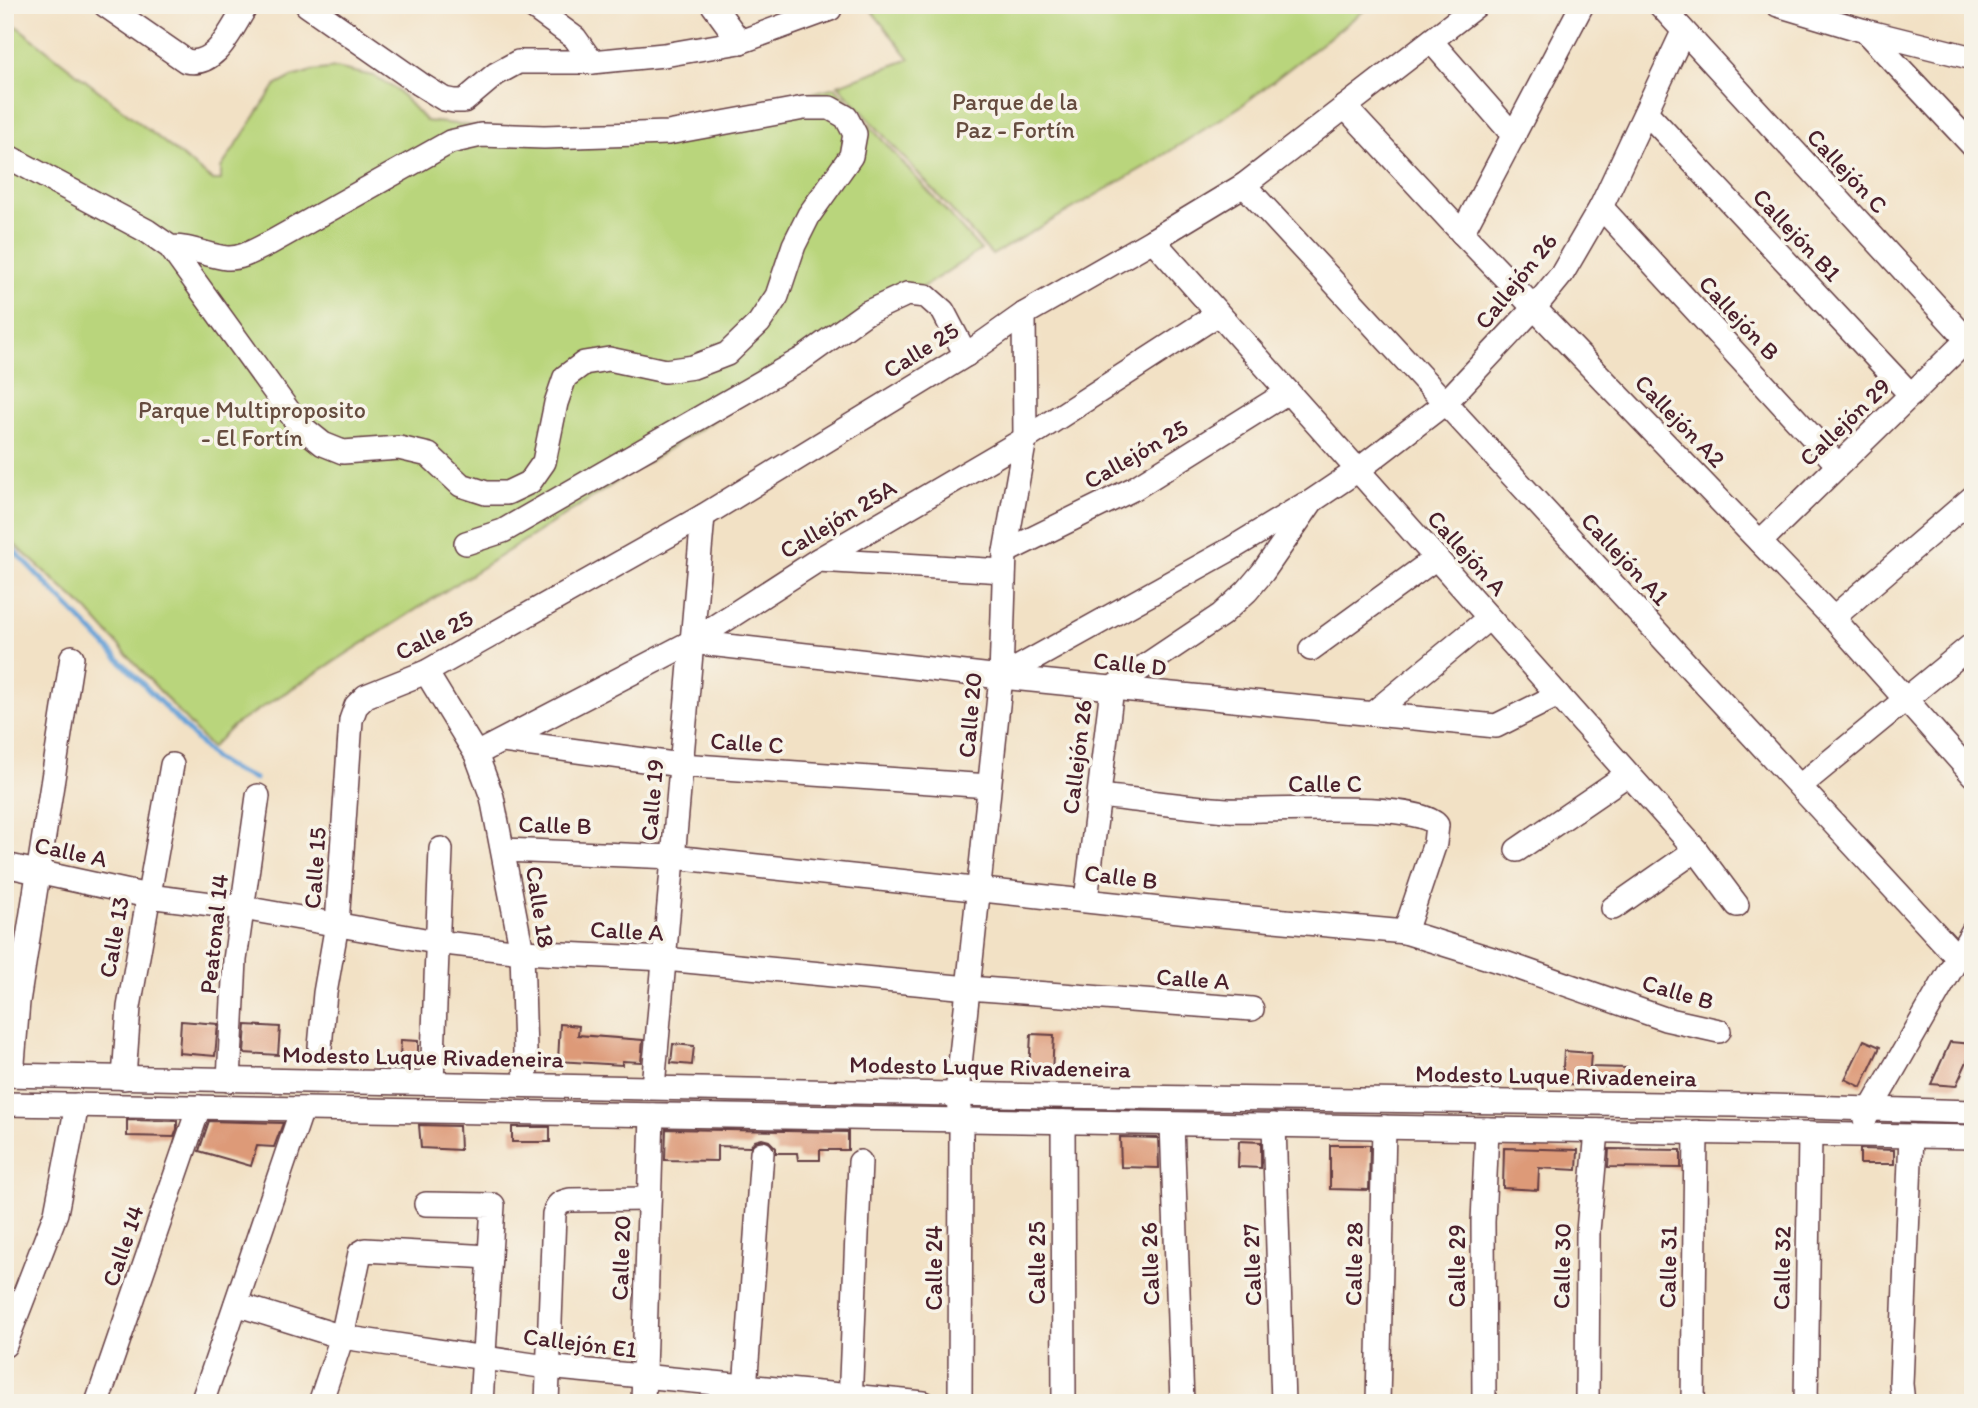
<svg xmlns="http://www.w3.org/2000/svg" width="1978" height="1408" font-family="Itim,sans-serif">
<rect width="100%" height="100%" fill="#f7f3e8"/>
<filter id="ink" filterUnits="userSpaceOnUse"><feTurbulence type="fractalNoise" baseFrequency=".0143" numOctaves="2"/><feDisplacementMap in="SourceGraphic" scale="14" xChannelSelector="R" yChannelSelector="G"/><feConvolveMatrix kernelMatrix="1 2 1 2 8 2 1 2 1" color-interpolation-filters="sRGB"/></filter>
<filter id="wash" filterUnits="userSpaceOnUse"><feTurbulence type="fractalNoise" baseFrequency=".00686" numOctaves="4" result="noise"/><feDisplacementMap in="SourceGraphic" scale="28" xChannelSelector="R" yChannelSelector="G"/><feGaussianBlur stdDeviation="1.57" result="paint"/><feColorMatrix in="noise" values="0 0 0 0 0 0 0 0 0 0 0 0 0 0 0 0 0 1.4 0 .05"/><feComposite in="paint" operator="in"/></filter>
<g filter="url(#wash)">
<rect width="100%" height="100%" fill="#f2e1c5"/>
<g fill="#b9d57b" stroke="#827a53" stroke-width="2">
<path d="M867 5H1371L1241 106 1148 165 992 255 838 85 910 59Z"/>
<path d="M5 17 212 180H221V168L275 86 292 77 312 71 336 68 373 76 397 90 426 121 524 131 612 130 747 110 835 87 981 250 233 726 211 748 87 610 5 536Z"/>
</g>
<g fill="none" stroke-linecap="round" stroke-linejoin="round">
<path stroke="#67a2d7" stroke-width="5" d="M5 541 214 758 235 771 255 779"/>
</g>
<g id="blocks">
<g fill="#dd9a78">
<path d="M181 1021 218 1024 215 1056 179 1053Z"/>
<path d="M560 1024 579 1026 578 1035 643 1040 641 1062 622 1061V1065L558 1061Z"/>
<path d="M246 1025 280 1027 278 1055 244 1053Z"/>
<path d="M1031 1034 1054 1035 1052 1073 1029 1072Z"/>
<path d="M401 1040 418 1041V1057L400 1056Z"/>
<path d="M1864 1040 1880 1047 1861 1087 1845 1079Z"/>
<path d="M1950 1042 1973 1044V1048L1956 1086 1931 1084Z"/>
<path d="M673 1044 694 1046 692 1065 671 1063Z"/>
<path d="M1564 1051 1591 1053 1590 1067 1627 1068 1626 1086 1562 1084Z"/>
<path d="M127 1120 177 1121V1129L174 1137 127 1136Z"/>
<path d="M209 1121 283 1123 274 1147 257 1146 251 1166 199 1151Z"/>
<path d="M419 1125 459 1126 460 1150 421 1148Z"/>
<rect x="512" y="1127" width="38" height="15"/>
<path d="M666 1129 848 1132V1150H820V1160H798L797 1153H776V1148L769 1141 762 1139 755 1141 750 1147 717 1146V1161L665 1160Z"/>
<path d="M1120 1137 1158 1138 1159 1168 1121 1167Z"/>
<path d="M1239 1141 1261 1142V1168L1238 1167Z"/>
<path d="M1330 1145H1370L1369 1190 1330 1189Z"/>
<path d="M1504 1148 1578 1150 1577 1170 1539 1168 1538 1190 1503 1188Z"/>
<path d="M1609 1149 1681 1150V1168L1608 1167Z"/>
<path d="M1860 1149 1894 1150V1164H1860Z"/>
</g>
</g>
</g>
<g filter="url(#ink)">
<use href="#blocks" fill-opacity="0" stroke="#633c42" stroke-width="2"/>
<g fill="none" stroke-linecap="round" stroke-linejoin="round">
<g stroke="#633c42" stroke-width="26">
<g id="minor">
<path d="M105 5 186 61C217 68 232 27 247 5"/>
<path d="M307 5 420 84 444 99 454 101H464L496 74 518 62H592L664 55 740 42 830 9"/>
<path d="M530 5 575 38 592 62"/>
<path d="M713 5 740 42"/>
<path d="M1660 5 1973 346"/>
<path d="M1778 5 1865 31 1973 58"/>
<path d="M1865 31 1973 146"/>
<path d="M1431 41 1514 136"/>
<path d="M1345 107 1462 233 1833 618 1973 775"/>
<path d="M1646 112 1911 395"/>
<path d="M5 155 147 231 170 247 298 424 323 444 343 452 399 448 429 455 461 485 486 493H507L530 482 544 462 556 403 565 377 584 363 609 359 665 371 693 367 727 354 759 323 777 296 794 245 809 215 851 156 855 134 846 117 830 108H804L668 133 544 137 481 135 450 142 270 243C257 249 242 259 227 258 208 256 190 246 170 247"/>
<path d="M1244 185 1958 958 1973 961"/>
<path d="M1601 207 1838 465"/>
<path d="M1462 233 1582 5"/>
<path d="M1153 240 1696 850 1737 905"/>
<path d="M1760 542 1967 340"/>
<path d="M466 543 503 531 802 359 866 313 907 294 926 296 943 311 966 355"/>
<path d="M1005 552 1133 489 1288 392"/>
<path d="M818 560 1004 571"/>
<path d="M1833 618 1973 497"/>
<path d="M691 642 1001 677 1496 726 1558 695"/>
<path d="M1311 649 1436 558"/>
<path d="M426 672 476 754 492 797 522 952 526 1085"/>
<path d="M1001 677 1231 549 1305 504"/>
<path d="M1372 714 1489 618"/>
<path d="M503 741 681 765 989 786"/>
<path d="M476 754 691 642 818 560 1025 439 1218 314"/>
<path d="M1800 786 1973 644"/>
<path d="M1099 796C1141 800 1184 807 1227 810 1266 812 1415 800 1437 825L1435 843 1405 932"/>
<path d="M504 850 673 857 1198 913 1405 932 1505 963 1665 1019 1719 1031"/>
<path d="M1517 850 1628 774"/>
<path d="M5 865 148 896 243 908 436 942 522 952 665 959 968 988 1252 1009"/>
<path d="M1086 900 1112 688 1221 615 1247 591 1263 572 1312 501 1358 470 1445 403 1535 307 1562 274 1601 207 1683 32"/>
<path d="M1613 908 1696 850"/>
<path d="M320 1047 325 993 337 924 351 720 356 706 366 696 426 672 703 516 966 355 1024 314 1153 240 1244 185 1477 5"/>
<path d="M5 1075 1050 1096 1735 1105 1973 1112"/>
<path d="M12 1075 18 1002 72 657"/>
<path d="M124 1078 129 1007 172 765"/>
<path d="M229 1080 235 960 258 796"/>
<path d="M432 1083 441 849"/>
<path d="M653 1087 703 516"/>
<path d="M5 1104 1973 1137"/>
<path d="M959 1108 957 1093 1001 677 1005 552 1025 439 1024 314"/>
<path d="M1865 1119 1973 931"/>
<path d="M1063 1122 1064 1403"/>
<path d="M1172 1124 1182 1403"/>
<path d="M1274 1125 1283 1403"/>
<path d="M426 1204 493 1205 481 1403"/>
<path d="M236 1304 342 1337 547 1367 924 1403"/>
<path d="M5 1345 56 1213 77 1105"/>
<path d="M97 1403 199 1107"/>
<path d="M202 1403 302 1109"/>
<path d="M320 1403 342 1337 360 1253 365 1250 490 1257"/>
<path d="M547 1403 554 1214C557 1204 560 1202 570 1200L649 1199"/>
<path d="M643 1403 652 1115"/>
<path d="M744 1403 762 1153"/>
<path d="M850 1403 860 1162"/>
<path d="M960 1403 961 1133"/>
<path d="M1378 1403 1384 1127"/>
<path d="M1484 1403 1483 1222 1487 1129"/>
<path d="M1587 1403 1588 1231 1597 1131"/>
<path d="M1693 1403 1696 1132"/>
<path d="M1806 1403 1810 1134"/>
<path d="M1903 1403 1901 1384 1911 1136"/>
</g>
</g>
<use href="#minor" stroke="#fff" stroke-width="23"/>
</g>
</g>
<g text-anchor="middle" stroke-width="7" stroke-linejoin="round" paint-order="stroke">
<g font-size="24" fill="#664c3f" stroke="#f7f3e8">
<text x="1015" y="110">Parque de la<tspan x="1015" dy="28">Paz - Fortín</tspan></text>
<text x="252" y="418">Parque Multiproposito<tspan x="252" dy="28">- El Fortín</tspan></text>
</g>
<g font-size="24" fill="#4a1f2b" stroke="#f7f3e8">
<text transform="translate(1847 171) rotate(47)" y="8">Callejón C</text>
<text transform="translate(1797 235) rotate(47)" y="8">Callejón B1</text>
<text transform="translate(1516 281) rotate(-51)" y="8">Callejón 26</text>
<text transform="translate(1739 318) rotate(47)" y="8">Callejón B</text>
<text transform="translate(921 350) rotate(-32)" y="8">Calle 25</text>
<text transform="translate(1680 421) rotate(46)" y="8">Callejón A2</text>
<text transform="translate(1845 422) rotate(-44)" y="8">Callejón 29</text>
<text transform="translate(1136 454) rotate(-30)" y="8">Callejón 25</text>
<text transform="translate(838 519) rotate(-31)" y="8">Callejón 25A</text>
<text transform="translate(1467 553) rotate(48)" y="8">Callejón A</text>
<text transform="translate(1625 559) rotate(47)" y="8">Callejón A1</text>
<text transform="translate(434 635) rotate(-27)" y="8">Calle 25</text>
<text transform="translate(1130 664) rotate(6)" y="8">Calle D</text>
<text transform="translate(970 715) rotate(-85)" y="8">Calle 20</text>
<text transform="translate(747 743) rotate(4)" y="8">Calle C</text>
<text transform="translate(1077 757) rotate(-83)" y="8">Callejón 26</text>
<text x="1325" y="792">Calle C</text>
<text transform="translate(652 800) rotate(-85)" y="8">Calle 19</text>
<text transform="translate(555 825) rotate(2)" y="8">Calle B</text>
<text transform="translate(71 852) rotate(12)" y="8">Calle A</text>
<text transform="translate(315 868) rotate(-86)" y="8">Calle 15</text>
<text transform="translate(1121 877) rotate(7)" y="8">Calle B</text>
<text transform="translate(540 907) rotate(81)" y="8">Calle 18</text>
<text transform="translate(627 931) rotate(3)" y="8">Calle A</text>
<text transform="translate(214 934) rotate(-84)" y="8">Peatonal 14</text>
<text transform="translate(114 937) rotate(-80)" y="8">Calle 13</text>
<text transform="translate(1193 979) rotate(4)" y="8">Calle A</text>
<text transform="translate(1678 992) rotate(16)" y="8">Calle B</text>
<text transform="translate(423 1057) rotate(1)" y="8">Modesto Luque Rivadeneira</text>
<text transform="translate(990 1067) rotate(1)" y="8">Modesto Luque Rivadeneira</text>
<text transform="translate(1556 1076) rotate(1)" y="8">Modesto Luque Rivadeneira</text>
<text transform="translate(123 1246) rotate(-71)" y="8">Calle 14</text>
<text transform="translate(621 1258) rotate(-88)" y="8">Calle 20</text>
<text transform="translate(1037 1263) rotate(-90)" y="8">Calle 25</text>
<text transform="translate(1150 1264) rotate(-92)" y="8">Calle 26</text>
<text transform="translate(1354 1264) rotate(-89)" y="8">Calle 28</text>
<text transform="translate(1252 1265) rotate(-92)" y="8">Calle 27</text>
<text transform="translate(1457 1266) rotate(-90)" y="8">Calle 29</text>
<text transform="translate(1562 1266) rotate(-89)" y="8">Calle 30</text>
<text transform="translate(1668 1267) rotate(-89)" y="8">Calle 31</text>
<text transform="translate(934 1268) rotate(-90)" y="8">Calle 24</text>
<text transform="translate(1782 1268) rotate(-89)" y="8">Calle 32</text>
<text transform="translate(580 1343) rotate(7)" y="8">Callejón E1</text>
</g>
</g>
<rect width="1978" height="1408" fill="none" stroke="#f7f3e8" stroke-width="28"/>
</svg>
